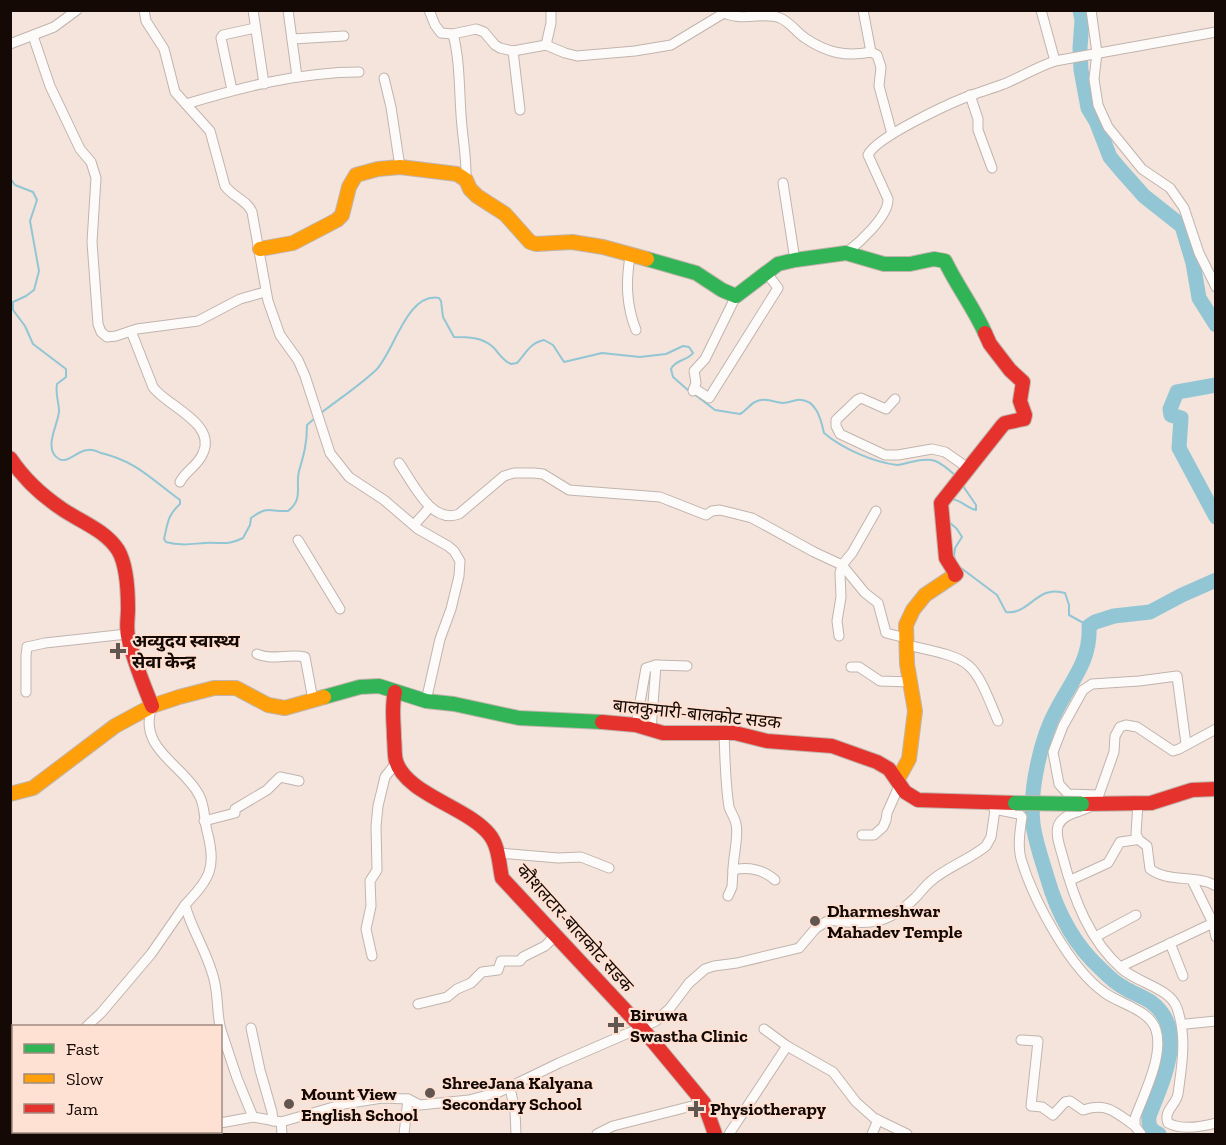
<svg xmlns="http://www.w3.org/2000/svg" width="1226" height="1145" font-family="'Zilla Slab','Noto Sans Devanagari',serif">
<rect width="100%" height="100%" fill="#f4e4dc"/>
<g fill="none" stroke-linecap="round" stroke-linejoin="round">
<g stroke="#92c6d4" stroke-width="2">
<path d="M10 178 15 185 33 192 37 200 30 221 39 271 34 290 26 296 13 302V310L25 326 33 344 66 369V377L57 384C55 394 59 402 59 411 59 423 42 449 59 459 67 464 78 450 88 450 92 449 98 452 101 453 136 461 152 480 180 500V504C167 516 168 523 164 539L166 542C181 546 190 544 205 543 221 542 227 546 243 538L250 525 251 518C269 505 269 512 288 511 304 499 295 486 299 471 304 454 307 444 307 425L315 418"/>
<path d="M694 394 715 410 740 414C746 411 749 405 755 402 765 397 773 402 783 403 788 403 792 401 797 400 816 398 821 419 824 433 843 449 873 462 897 465 902 465 906 463 911 462 934 456 939 461 956 476"/>
<path d="M321 413C339 399 359 386 376 370 394 352 407 292 439 298L441 301 443 317 454 337C468 337 482 337 493 347 500 354 502 360 511 364L517 363C526 353 530 343 544 340L553 345 564 362 602 353 640 357 666 354 683 346 689 347 693 353C687 361 676 359 671 369L673 377 689 391"/>
<path d="M950 499C961 499 966 508 976 510V505L963 486"/>
<path d="M949 522 957 529 962 537 955 548 954 556 957 565 997 595 1006 612C1030 615 1037 584 1065 593L1069 605V615L1089 626"/>
</g>
<g stroke="#92c6d4" stroke-width="15">
<path d="M1080 10 1082 20 1080 48 1081 70 1088 108 1096 121 1110 157 1120 169 1144 196 1182 226 1193 263 1199 298 1216 325"/>
<path d="M1216 385 1177 392 1170 409 1171 415 1181 418 1179 448 1216 517"/>
<path d="M1159 1134C1150 1130 1148 1125 1149 1116 1162 1082 1189 1030 1151 1002 1142 996 1132 993 1123 987 1115 983 1108 976 1102 970 1074 945 1057 912 1047 877 1042 860 1035 841 1033 824 1029 791 1041 737 1057 709 1072 680 1091 660 1089 626L1095 622 1114 616 1150 612 1182 595 1216 580"/>
</g>
<g stroke="#c1b4ad" stroke-width="11">
<g id="street">
<path d="M144 10 146 21 164 49 175 92 210 131 225 186C233 197 247 200 252 212L268 301 280 335 298 360 305 376 330 453 349 477 384 500 418 529 448 546 454 551 460 561 459 576 451 609 440 639 426 701"/>
<path d="M253 10 264 84"/>
<path d="M288 10 297 77"/>
<path d="M429 10 435 25 441 33 453 34 476 29 484 32 495 45 500 48 513 51 546 45 565 53 577 56 635 51 671 45 724 13C745 22 765 11 780 18 790 22 796 32 805 38 827 53 846 57 871 52"/>
<path d="M863 10 871 52 877 55 881 67 879 86 892 134"/>
<path d="M1041 10 1055 61"/>
<path d="M1091 10 1097 53 1094 79 1098 105 1108 127 1142 169 1170 188 1184 208 1199 253 1216 287"/>
<path d="M453 34C460 61 459 87 461 114 462 136 467 158 466 180"/>
<path d="M33 36 50 86 80 149 91 162 96 178 92 242 98 324 101 332 107 337 116 336 137 329 198 321 240 299 265 292"/>
<path d="M292 39 344 36"/>
<path d="M10 44 54 27 77 10"/>
<path d="M546 45 551 23V10"/>
<path d="M513 51 520 110"/>
<path d="M384 78 391 107 400 167"/>
<path d="M232 90 221 38 223 35 255 28"/>
<path d="M970 95 978 119V130L992 168"/>
<path d="M186 104C242 87 301 72 359 72"/>
<path d="M783 183 795 260"/>
<path d="M846 253C859 243 889 216 888 199L868 155C876 137 952 102 972 95 983 91 993 88 1004 84 1021 77 1037 67 1055 61L1216 32"/>
<path d="M630 256C626 282 626 305 636 330"/>
<path d="M131 331 153 387C165 405 217 423 203 453 198 466 186 470 180 482"/>
<path d="M694 388 709 398 778 288 766 272"/>
<path d="M693 391 696 383 694 371 705 359 736 296"/>
<path d="M895 399 886 409 861 398 857 400 836 420V426L840 434 885 455H898L932 449 945 452 968 468"/>
<path d="M399 463C412 481 431 525 459 514L504 476 514 473H534L543 474 569 490 660 497 706 515 712 511 720 510 752 518 814 552 842 565 865 593 878 603 886 633 906 638"/>
<path d="M414 525 430 507"/>
<path d="M298 540 340 609"/>
<path d="M839 636 837 621 841 597 840 573 842 565 852 553 876 511"/>
<path d="M907 645C974 660 972 658 998 721"/>
<path d="M257 654C272 661 289 653 305 657L313 700"/>
<path d="M851 667H859L880 681 911 682"/>
<path d="M26 692V656L27 647 45 643 127 634"/>
<path d="M152 706C137 749 183 764 199 795 205 805 204 819 207 831 217 868 210 878 185 905 192 932 210 956 215 984 218 998 217 1012 220 1026"/>
<path d="M636 725 646 668 656 665 687 666"/>
<path d="M1216 729 1179 749 1173 751 1137 727 1126 725 1120 727 1115 736 1114 752 1096 803C1085 813 1064 811 1058 826 1055 836 1061 849 1063 858 1074 899 1089 940 1122 969 1138 983 1170 988 1177 1008 1187 1037 1182 1065 1178 1094 1176 1105 1163 1111 1168 1123 1181 1130 1201 1127 1216 1123"/>
<path d="M651 730 656 665"/>
<path d="M724 732C725 757 725 782 729 807 731 813 735 818 736 824 739 836 733 857 733 870 748 866 764 870 775 880"/>
<path d="M1097 795 1068 794 1059 784 1053 752 1063 726 1083 690 1092 684 1139 681 1177 676 1186 744"/>
<path d="M1138 803 1136 834 1139 840 1147 846 1150 869C1168 883 1196 874 1216 886"/>
<path d="M994 809 1019 814 1022 817C1020 831 1017 848 1022 862 1034 901 1071 970 1105 993 1120 1004 1150 1010 1156 1030 1164 1055 1144 1094 1135 1118V1126L1141 1134"/>
<path d="M204 821 235 813V809L267 790 280 777 299 781"/>
<path d="M862 835H874L883 827 886 820 887 813 900 784"/>
<path d="M498 853 558 858 581 857 609 868"/>
<path d="M1073 879 1108 863 1120 842 1135 840"/>
<path d="M1192 880 1213 923 1216 937"/>
<path d="M728 896 732 887 733 870"/>
<path d="M1097 936 1136 915"/>
<path d="M1170 943 1183 976"/>
<path d="M372 956 366 929 371 906 370 881 377 870 376 826 378 806 385 777 396 763"/>
<path d="M1120 967 1213 923"/>
<path d="M418 1004 447 997 457 989 471 983 482 972 498 970 501 961H520L523 957 545 946 556 935"/>
<path d="M1186 1024 1216 1021"/>
<path d="M87 1026 101 1013 151 954 185 905"/>
<path d="M220 1027 237 1078 253 1117"/>
<path d="M251 1028 260 1070 272 1112 273 1121"/>
<path d="M764 1029 787 1046"/>
<path d="M1021 1040 1038 1041 1031 1106 1042 1107 1053 1115 1065 1102 1070 1101 1083 1110C1108 1102 1116 1113 1135 1126"/>
<path d="M510 1088 515 1111 516 1134"/>
<path d="M10 1093 14 1092"/>
<path d="M281 1122 282 1134"/>
<path d="M220 1123 253 1117 281 1122 344 1104 382 1098 408 1099 420 1105 469 1100 499 1092 559 1063 656 1021 670 1008 689 983 705 969 714 966 737 963 799 948 816 928 829 920C865 925 887 926 915 898 920 893 925 886 931 881 947 867 969 860 986 846L991 837 996 803"/>
<path d="M32 1132 33 1134"/>
<path d="M90 1134 96 1132"/>
<path d="M181 1134 190 1132"/>
<path d="M404 1134 408 1099"/>
<path d="M597 1134 613 1126 704 1103"/>
<path d="M729 1134 787 1046 833 1072 856 1102 874 1118 907 1134"/>
<path d="M872 1134 878 1120"/>
</g>
</g>
<g stroke="#c1b4ad" stroke-width="16">
<g id="fast">
<path d="M647 259 696 273 722 290 736 296 778 264 795 260 846 253 884 264H910L934 259 945 261C957 286 974 308 985 333"/>
<path d="M324 697 360 687 379 686 426 701 454 704 519 718 602 722"/>
</g>
</g>
<g stroke="#c1b4ad" stroke-width="16">
<g id="slow">
<path d="M260 249 293 243 337 220 342 215 349 187 356 175 378 169 400 167 457 174 466 180 470 189 477 196 505 214 530 242 536 244 572 242 603 247 647 259"/>
<path d="M898 779 909 759 915 711 907 664 906 625 913 610 925 595 955 575"/>
<path d="M10 794 33 788 115 726 152 706 179 697 214 688H236L268 705 285 708 324 697"/>
</g>
</g>
<g stroke="#c1b4ad" stroke-width="16">
<g id="jam">
<path d="M10 458C24 479 41 495 62 509 81 522 105 530 118 550 127 565 128 592 128 609 128 618 126 627 128 636 133 660 143 683 152 706"/>
<path d="M955 575 956 574 946 558 941 503 1002 426 1005 423 1024 419 1025 415 1020 401 1023 382 1010 370 990 344 985 333"/>
<path d="M395 692C391 708 394 722 394 738 395 745 394 754 396 761 406 794 467 807 489 834 499 846 499 864 502 878L641 1027 704 1103 715 1134"/>
<path d="M602 722 636 725 663 733H735L767 741 832 746 877 762 889 769 905 792 918 800 1015 803"/>
<path d="M1082 804 1151 803 1192 790 1216 789"/>
</g>
</g>
<use href="#street" stroke="#fdfbfa" stroke-width="9"/>
<use href="#fast" stroke="#30b455" stroke-width="14"/>
<use href="#slow" stroke="#ff9f0a" stroke-width="14"/>
<use href="#jam" stroke="#e5322d" stroke-width="14"/>
<g stroke="#c1b4ad" stroke-width="16" stroke-linecap="butt">
<path id="fast-bridge" d="M1015 803 1082 804"/>
</g>
<use href="#fast-bridge" stroke="#30b455" stroke-width="14"/>
</g>
<g fill="#625650" stroke="#fee1d2" stroke-width="2">
<path d="M115 642h6v6h6v6h-6v6h-6v-6h-6v-6h6z"/>
<circle cx="815" cy="921" r="6"/>
<path d="M613 1016h6v6h6v6h-6v6h-6v-6h-6v-6h6z"/>
<circle cx="430" cy="1093" r="6"/>
<circle cx="289" cy="1104" r="6"/>
<path d="M693 1100h6v6h6v6h-6v6h-6v-6h-6v-6h6z"/>
</g>
<g text-anchor="middle" stroke-width="4.5" stroke-linejoin="round" paint-order="stroke">
<g font-size="18" font-weight="bold" fill="#140904" stroke="#fee1d2" text-anchor="start">
<text x="132" y="647">अव्युदय स्वास्थ्य<tspan x="132" dy="21">सेवा केन्द्र</tspan></text>
<text x="827" y="917">Dharmeshwar<tspan x="827" dy="21">Mahadev Temple</tspan></text>
<text x="630" y="1021">Biruwa<tspan x="630" dy="21">Swastha Clinic</tspan></text>
<text x="442" y="1089">ShreeJana Kalyana<tspan x="442" dy="21">Secondary School</tspan></text>
<text x="301" y="1100">Mount View<tspan x="301" dy="21">English School</tspan></text>
<text x="710" y="1115">Physiotherapy</text>
</g>
<g font-size="18" fill="#140904" stroke="#fee1d2">
<text transform="translate(697 714) rotate(6)" y="6">बालकुमारी-बालकोट सडक</text>
<text transform="translate(575 928) rotate(48)" y="6">कौशलटार-बालकोट सडक</text>
</g>
</g>
<rect width="1226" height="1145" fill="none" stroke="#140904" stroke-width="24"/>
<rect x="12" y="1025" width="210" height="108" fill="#fee1d2" stroke="#a08b80" stroke-width="1.5"/>
<rect x="24" y="1044" width="30" height="9" fill="#30b455" stroke="#a08b80" stroke-width="1.5"/>
<text x="66" y="1055" font-size="18" fill="#140904">Fast</text>
<rect x="24" y="1074" width="30" height="9" fill="#ff9f0a" stroke="#a08b80" stroke-width="1.5"/>
<text x="66" y="1085" font-size="18" fill="#140904">Slow</text>
<rect x="24" y="1104" width="30" height="9" fill="#e5322d" stroke="#a08b80" stroke-width="1.5"/>
<text x="66" y="1115" font-size="18" fill="#140904">Jam</text>
</svg>
